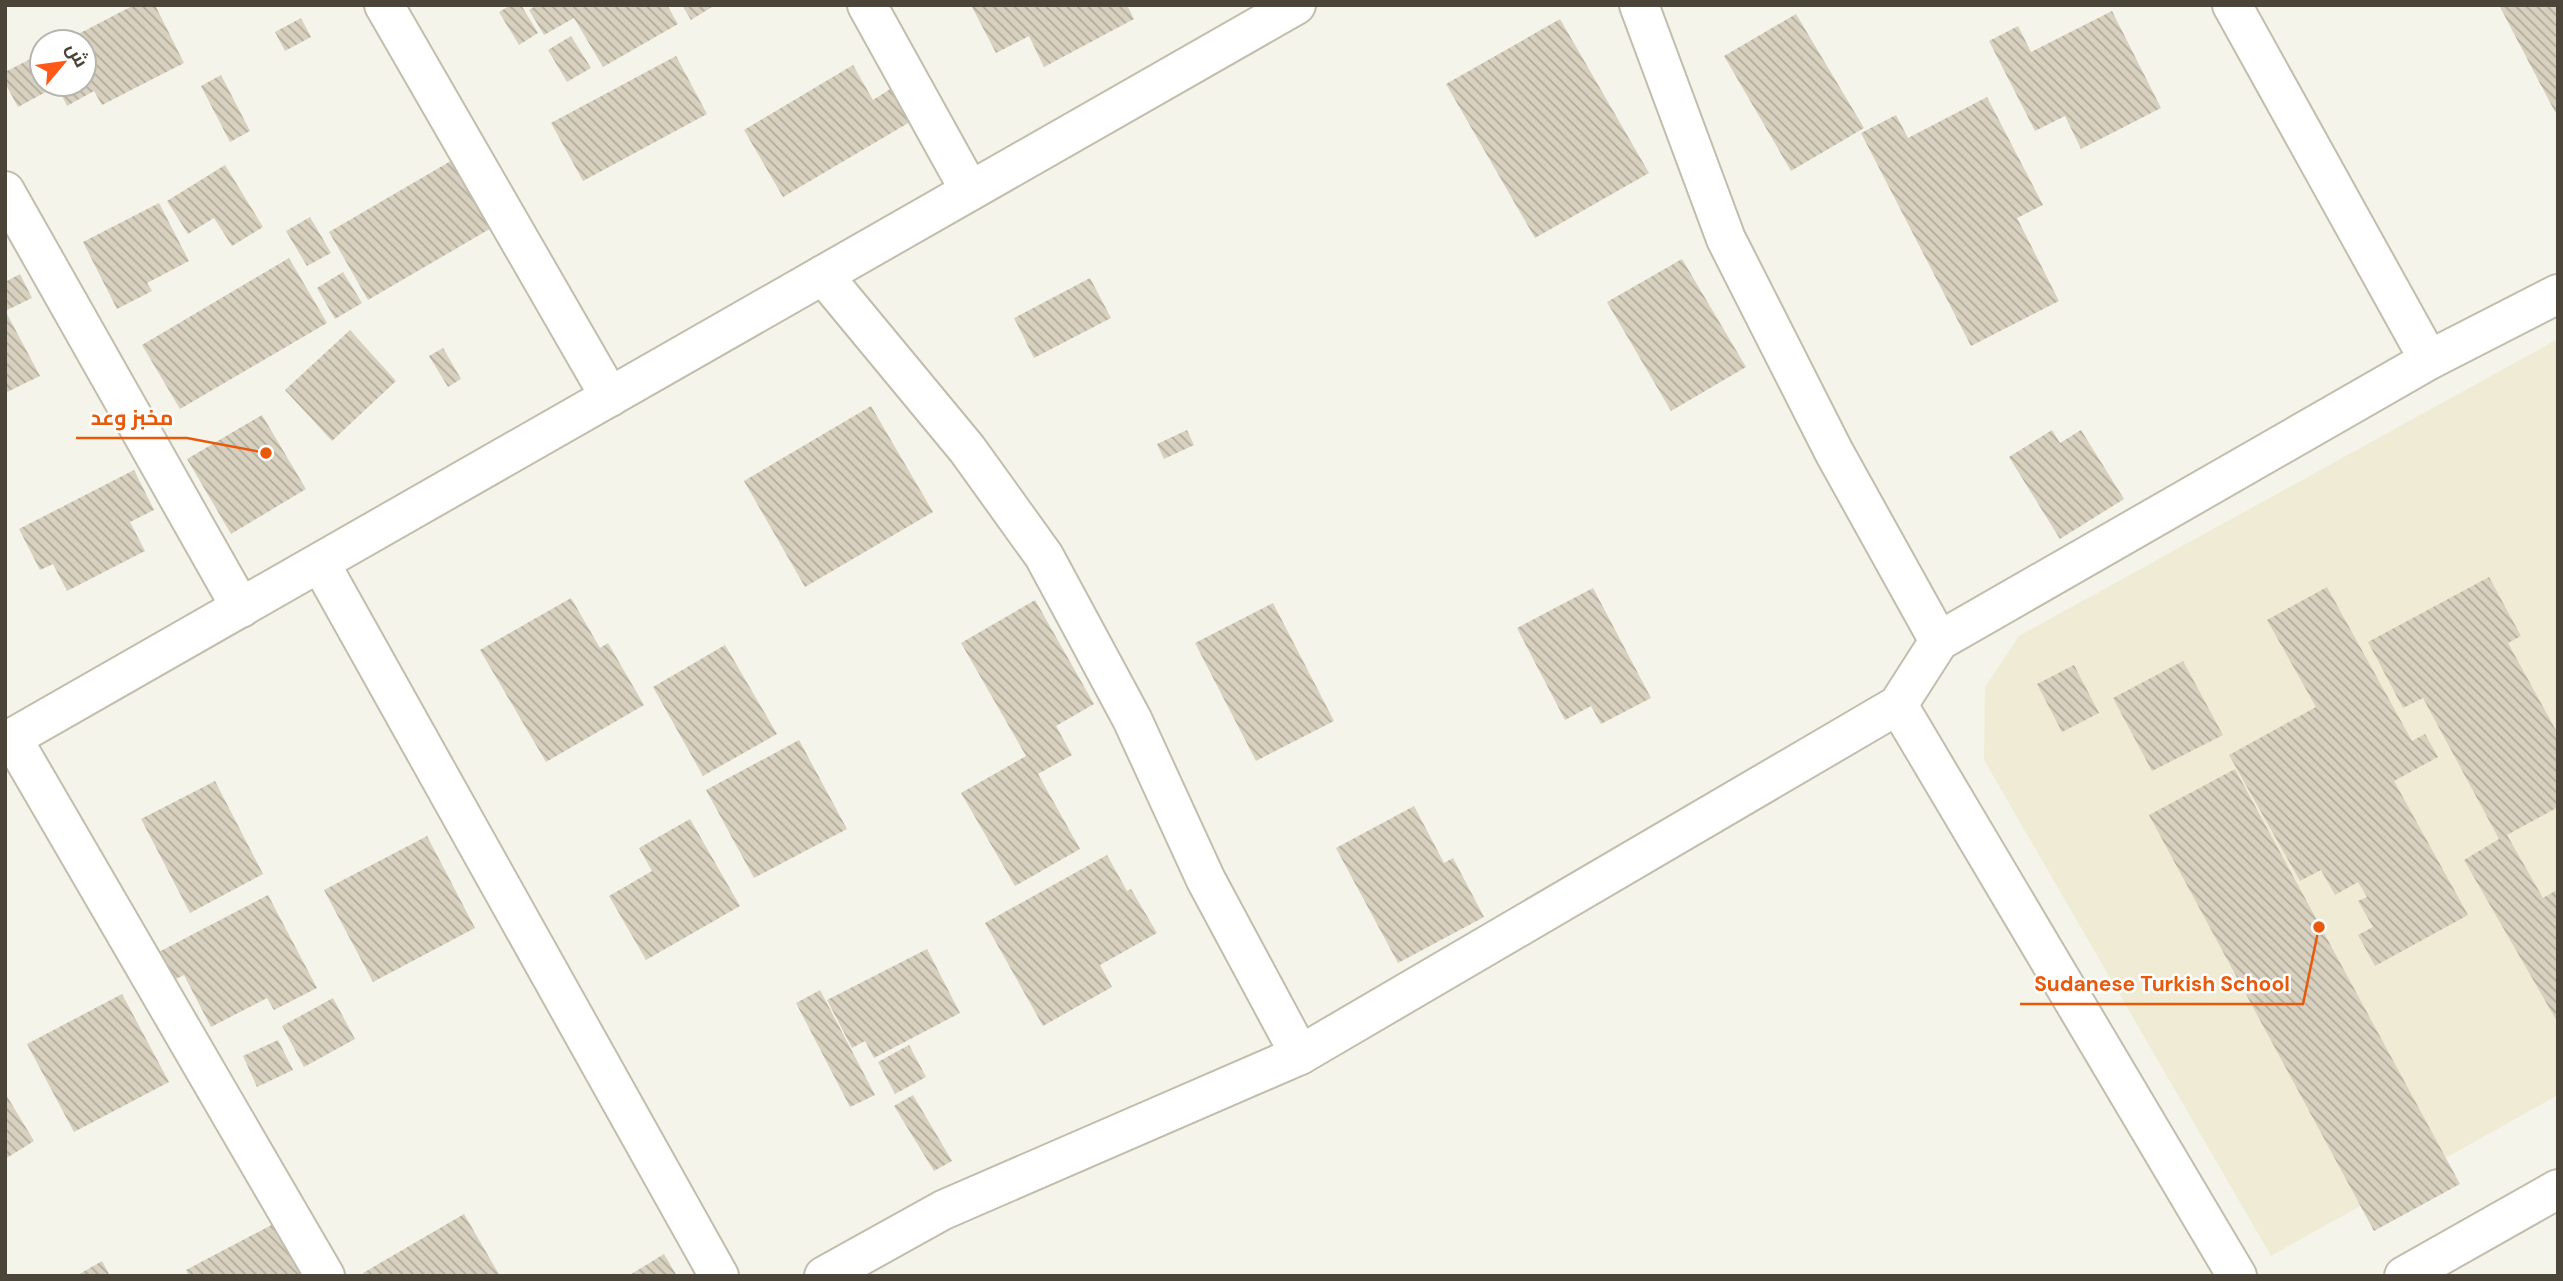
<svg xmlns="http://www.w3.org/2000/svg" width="2563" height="1281" font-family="'DM Sans',Cairo,sans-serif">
<defs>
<pattern id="building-back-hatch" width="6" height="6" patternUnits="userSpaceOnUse" patternTransform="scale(1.75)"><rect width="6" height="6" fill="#d8d1bf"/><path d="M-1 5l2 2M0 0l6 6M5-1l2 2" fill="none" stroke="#b1ab9c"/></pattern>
</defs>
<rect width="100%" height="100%" fill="#f5f4ea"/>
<path fill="#efebd4" d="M2558 339V1095L2271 1256 1984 760 1985 687 2019 636Z"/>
<g fill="url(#building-back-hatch)">
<path d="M134 5H155L184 63 102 105 94 91 67 106 57 86 18 107 5 83V72L42 53V84H84V42H63Z"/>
<path d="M511 5H521L538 33 519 45 499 12Z"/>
<path d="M537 5H667L678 24 603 67 574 18 544 35 529 10Z"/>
<path d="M682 5H715L691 20Z"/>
<path d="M971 5H1127L1134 19 1044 67 1029 36 996 53Z"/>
<path d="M2499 5H2558V111L2555 112Z"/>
<path d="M2112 11 2161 108 2081 149 2065 116 2035 131 1989 41 2018 26 2031 52Z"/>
<path d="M1796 14 1864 128 1791 171 1724 56Z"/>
<path d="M301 18 311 37 285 51 275 32Z"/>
<path d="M1560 19 1649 173 1535 238 1446 84Z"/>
<path d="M571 36 591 68 567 82 548 50Z"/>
<path d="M676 56 707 114 583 181 551 123Z"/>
<path d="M853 65 873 100 895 86 915 119 783 197 744 130Z"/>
<path d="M221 75 250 131 230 142 201 86Z"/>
<path d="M1987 97 2043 205 2017 218 2059 301 1971 346 1861 133 1896 115 1908 138Z"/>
<path d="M461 155 500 223 368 300 329 232Z"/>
<path d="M225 165 263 227 232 246 214 218 188 234 167 201Z"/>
<path d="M159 203 189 261 147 283 152 291 117 309 83 242Z"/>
<path d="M310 217 331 253 307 266 286 231Z"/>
<path d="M289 258 327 323 180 409 142 345Z"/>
<path d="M1682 259 1746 367 1671 411 1607 302Z"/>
<path d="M343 272 362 303 335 319 317 288Z"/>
<path d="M20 274 32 298 5 311V282Z"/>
<path d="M1090 278 1111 318 1034 358 1014 318Z"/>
<path d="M7 314 40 376 5 393V315Z"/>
<path d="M350 330 396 381 332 441 285 390Z"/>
<path d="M443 348 461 379 448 387 429 356Z"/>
<path d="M871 406 933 512 805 587 744 481Z"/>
<path d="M262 415 306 489 231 534 187 459Z"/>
<path d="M1187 430 1194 445 1164 459 1157 444Z"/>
<path d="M2052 430 2060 443 2081 430 2124 499 2060 539 2009 457Z"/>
<path d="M134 470 154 510 130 522 145 551 67 591 53 564 40 570 19 529Z"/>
<path d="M2489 577 2521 636 2508 643 2558 734V807L2507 835 2543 898 2558 889V1023L2464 860 2499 839 2423 698 2403 708 2368 642Z"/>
<path d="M2327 587 2412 741 2425 734 2438 757 2394 781 2468 915 2375 966 2358 935 2373 927 2358 901 2367 897 2358 882 2335 895 2321 870 2300 881 2229 755 2316 707 2267 620Z"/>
<path d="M1593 588 1651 698 1601 724 1591 706 1565 720 1517 628Z"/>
<path d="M571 598 600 648 608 643 644 705 546 762 480 650Z"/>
<path d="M1035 600 1094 704 1056 726 1072 755 1038 774 1080 849 1015 886 961 793 1026 756 961 643Z"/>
<path d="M1273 603 1334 721 1256 761 1195 643Z"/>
<path d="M725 645 777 734 703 776 653 687Z"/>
<path d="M2183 661 2223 735 2152 771 2113 698Z"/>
<path d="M2074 665 2099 713 2062 732 2037 684Z"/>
<path d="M799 740 847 829 754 878 706 790Z"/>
<path d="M2235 769 2460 1184 2374 1231 2149 815Z"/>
<path d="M215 781 263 874 190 913 141 819Z"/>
<path d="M1414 806 1444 863 1453 858 1484 917 1398 963 1336 848Z"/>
<path d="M690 819 740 906 646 960 609 896 652 871 639 848Z"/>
<path d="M427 836 475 928 373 982 324 890Z"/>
<path d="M1107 855 1127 891 1131 889 1157 933 1100 965 1112 987 1043 1026 985 923Z"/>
<path d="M268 895 317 988 274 1010 267 998 211 1027 184 975 170 982 155 954Z"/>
<path d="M927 949 960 1013 874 1058 865 1041 852 1048 827 1000Z"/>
<path d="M820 990 875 1095 850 1107 796 1003Z"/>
<path d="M122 994 169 1082 74 1132 27 1044Z"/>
<path d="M333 998 355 1039 304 1067 282 1026Z"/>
<path d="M278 1040 293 1070 257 1087 243 1056Z"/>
<path d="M909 1045 926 1077 895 1094 878 1062Z"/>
<path d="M5 1093 34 1141 5 1159Z"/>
<path d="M913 1095 952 1161 934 1171 894 1106Z"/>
<path d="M464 1214 500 1276H364L363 1273Z"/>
<path d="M279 1221 308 1276H189L186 1270Z"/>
<path d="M664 1254 677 1276H628Z"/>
<path d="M102 1261 110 1276H76Z"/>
</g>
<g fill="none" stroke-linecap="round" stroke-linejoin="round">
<g stroke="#c2bdac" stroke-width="42">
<g id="minor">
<path d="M384 5 610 397"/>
<path d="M867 5 970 191"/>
<path d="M1639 5 1726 239 1834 452 1939 641"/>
<path d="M2232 5 2429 360"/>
<path d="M5 191 241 608"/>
<path d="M823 275 967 449 1044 556 1132 719 1206 880 1300 1055"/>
<path d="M320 563 719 1276"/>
<path d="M1898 705 2237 1276"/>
<path d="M12 738 325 1276"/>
<path d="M5 742 1296 5"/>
<path d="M824 1276 943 1210 1300 1055 1898 705 1939 641 2429 360 2558 294"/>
<path d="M2404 1276 2558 1189"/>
</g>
</g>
<use href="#minor" stroke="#fff" stroke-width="38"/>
</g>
<path fill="none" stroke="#e8590c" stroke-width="2.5" d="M266 453L187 438H76M2319 927L2303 1004H2020"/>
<g fill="#e8590c" stroke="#fff" stroke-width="2.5">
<circle cx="266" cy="453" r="7"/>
<circle cx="2319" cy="927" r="7"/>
</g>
<g font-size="21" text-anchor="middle" font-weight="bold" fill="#e8590c" stroke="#fff" stroke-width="5" stroke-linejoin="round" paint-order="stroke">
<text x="132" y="425">مخبز وعد</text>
<text x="2162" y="991">Sudanese Turkish School</text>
</g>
<rect width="2563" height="1281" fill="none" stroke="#4a4538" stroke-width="14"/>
<g transform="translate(63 63) rotate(61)"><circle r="33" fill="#ffffff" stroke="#b7b5af" stroke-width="2"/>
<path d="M0-5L12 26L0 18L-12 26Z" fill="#ff5818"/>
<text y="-10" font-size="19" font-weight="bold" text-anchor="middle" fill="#4a4538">ش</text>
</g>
</svg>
